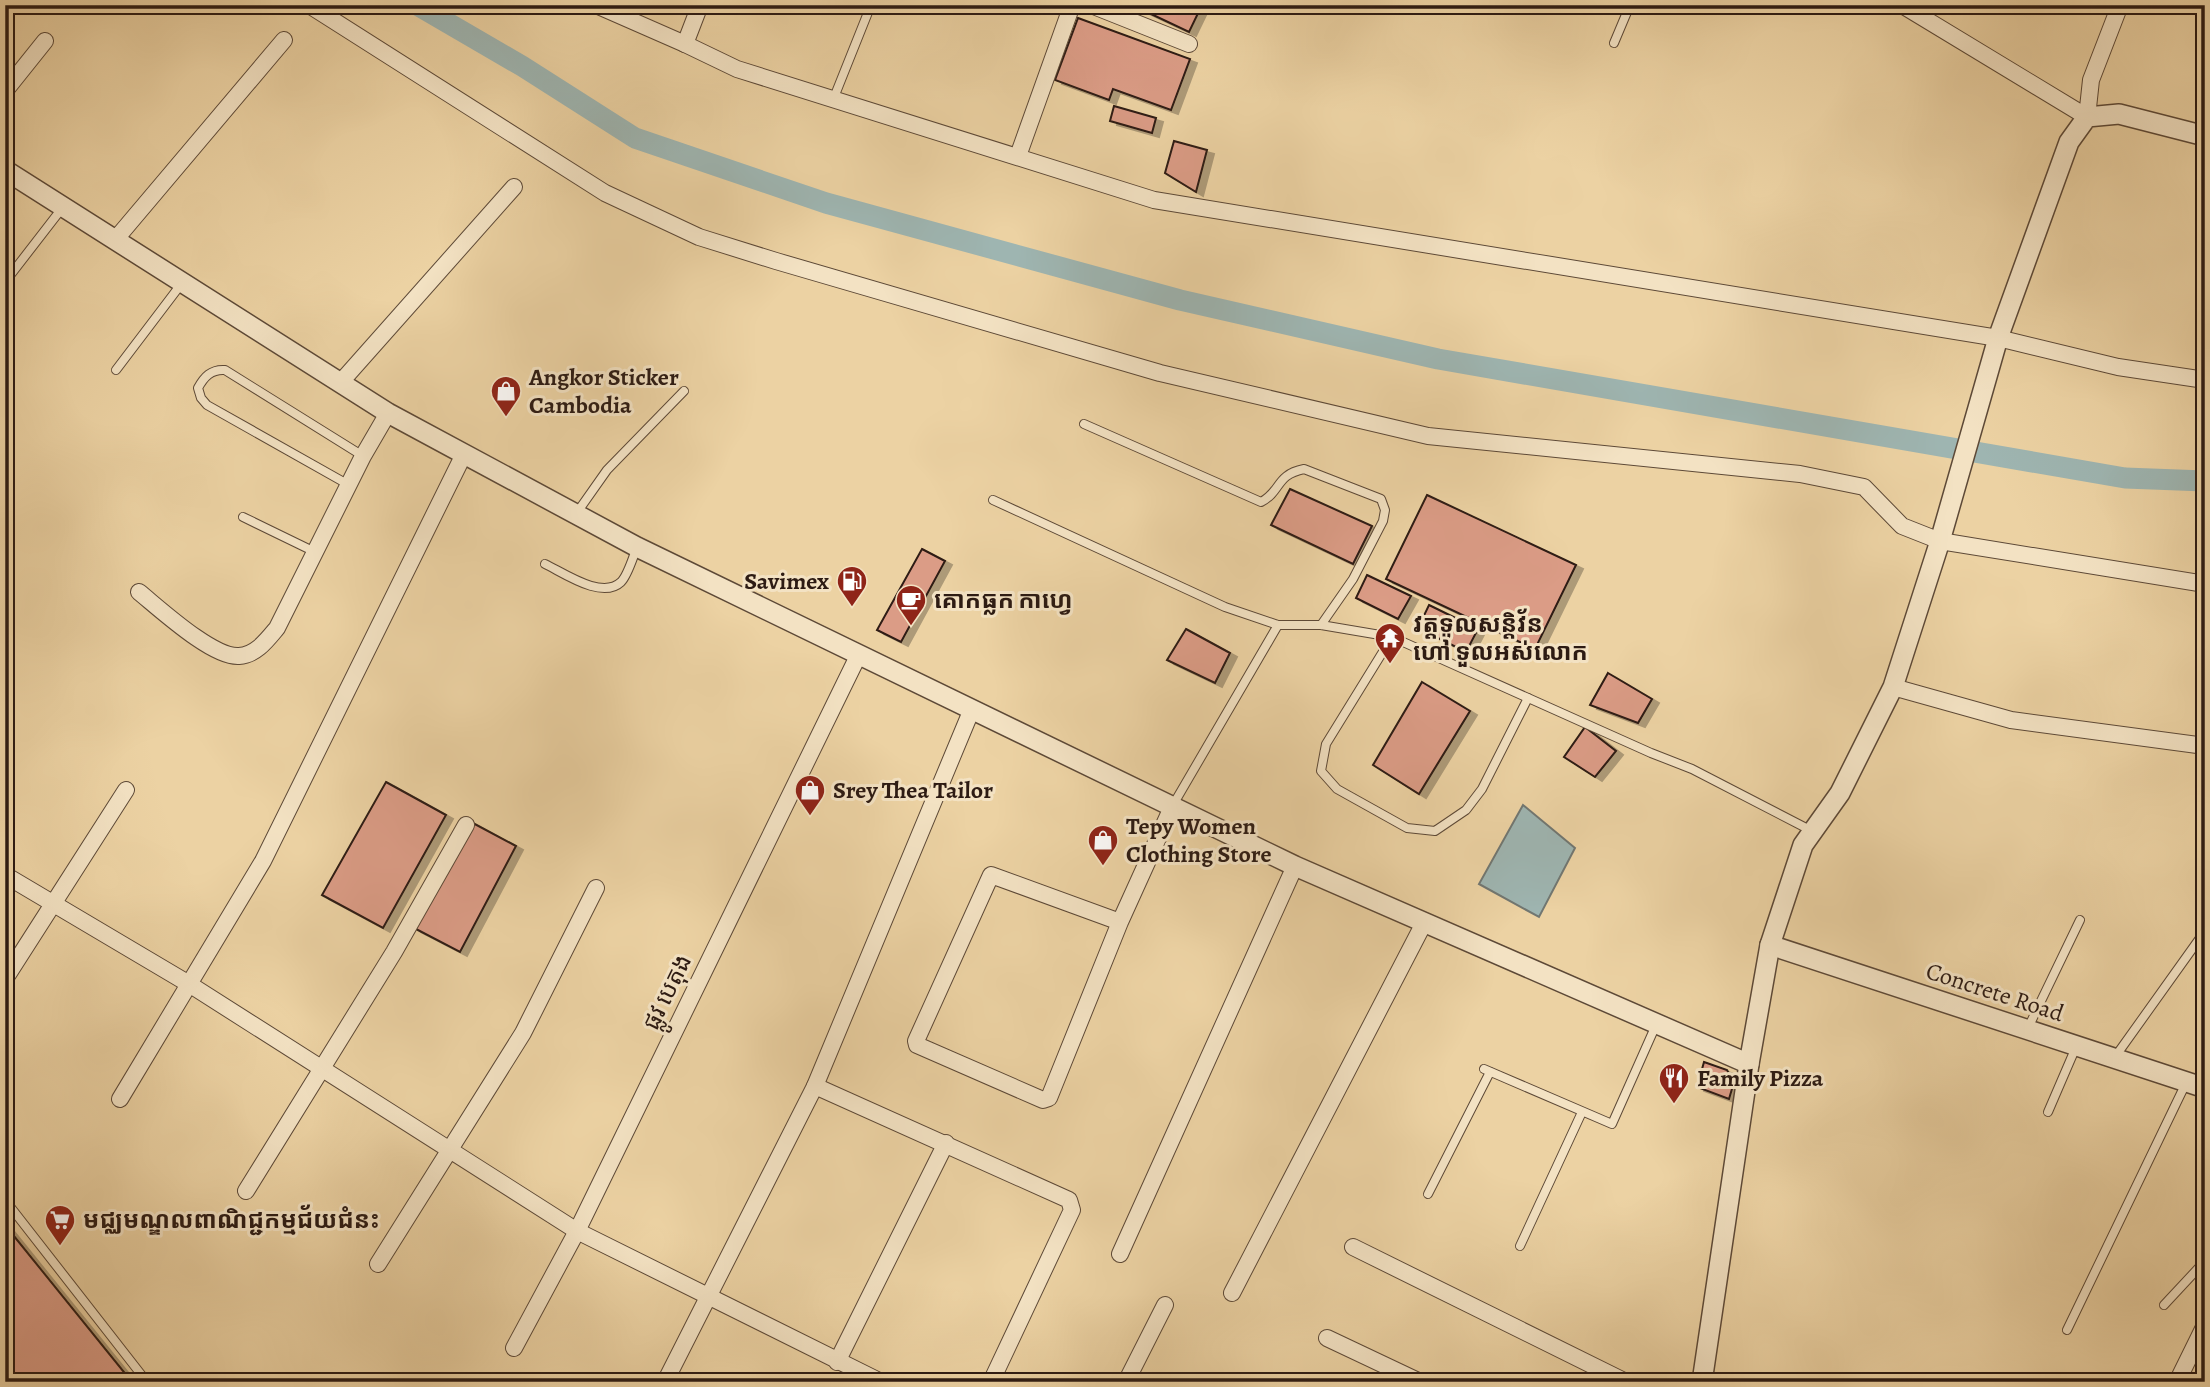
<svg xmlns="http://www.w3.org/2000/svg" width="2210" height="1387" font-family="Alegreya,'Noto Sans Khmer',serif">
<defs>
<filter id="shadow"><feDropShadow dx="7" dy="4" stdDeviation="0" flood-color="#0004"/></filter>
</defs>
<rect width="100%" height="100%" fill="#ecd2a3"/>
<filter id="stains"><feTurbulence type="fractalNoise" baseFrequency=".00286" numOctaves="4"/><feColorMatrix values="0 0 0 0 .2 0 0 0 0 .09 0 0 0 0 .02 0 0 0 .5 -.17"/></filter>
<radialGradient id="worn" r=".72"><stop offset=".6" stop-color="#630" stop-opacity="0"/><stop offset="1" stop-color="#630" stop-opacity=".3"/></radialGradient>
<path fill="#9eb5b1" stroke="#717772" stroke-width="2" d="M1523 805 1575 848 1539 917 1479 884Z"/>
<g fill="none" stroke-linecap="round" stroke-linejoin="round">
<path stroke="#9eb5b1" stroke-width="21" d="M417 5 522 66 635 138 826 203 1180 300 1438 359 2125 478 2205 481"/>
</g>
<g fill="#db9c86" stroke="#2d1b13" stroke-width="2" filter="url(#shadow)">
<path d="M1132 5H1202L1189 32Z"/>
<path d="M1078 18 1190 59 1171 110 1113 89 1109 100 1055 80Z"/>
<path d="M1114 106 1156 118 1152 133 1110 121Z"/>
<path d="M1174 141 1207 150 1196 192 1165 173Z"/>
<path d="M1290 489 1372 526 1353 564 1271 525Z"/>
<path d="M1427 495 1576 565 1535 649 1386 579Z"/>
<path d="M922 549 945 561 901 642 877 630Z"/>
<path d="M1367 575 1411 596 1398 619 1356 598Z"/>
<path d="M1429 605 1478 629 1466 652 1418 628Z"/>
<path d="M1186 629 1230 653 1215 683 1167 660Z"/>
<path d="M1608 673 1652 699 1638 723 1590 705Z"/>
<path d="M1422 682 1470 711 1419 794 1373 765Z"/>
<path d="M1585 727 1616 751 1595 777 1564 757Z"/>
<path d="M386 782 446 815 383 928 322 895Z"/>
<path d="M471 822 516 846 460 952 414 928Z"/>
<path d="M1704 1062 1727 1070 1734 1082 1729 1099 1697 1087Z"/>
<path d="M5 1225 132 1382H5Z"/>
<path d="M2205 1357V1382H2193Z"/>
</g>
<g fill="none" stroke-linecap="round" stroke-linejoin="round">
<g stroke="#5d4937" stroke-width="10">
<g id="service">
<path d="M1614 43 1630 5"/>
<path d="M833 100 871 5"/>
<path d="M5 282 63 207"/>
<path d="M116 370 182 283"/>
<path d="M1084 424 1261 502C1282 491 1275 475 1304 469L1381 499 1385 510 1383 521 1353 579 1321 625"/>
<path d="M349 485 207 405 201 398 198 388C204 377 211 369 225 370L363 456"/>
<path d="M993 500 1225 607 1278 625H1321L1392 637 1651 753 1692 769 1812 831"/>
<path d="M576 514 607 470 684 391"/>
<path d="M243 517 315 552"/>
<path d="M545 564C564 573 602 600 621 582 628 575 633 557 637 547"/>
<path d="M1392 637 1326 744 1321 771 1337 789 1407 828 1435 831 1466 810 1482 789 1528 698"/>
<path d="M1173 805 1278 625"/>
<path d="M2028 1028 2080 920"/>
<path d="M2115 1057 2205 931"/>
<path d="M1484 1069 1612 1124 1656 1025"/>
<path d="M2048 1112 2076 1047"/>
<path d="M1428 1194 1490 1072"/>
<path d="M5 1200 147 1382"/>
<path d="M1520 1246 1582 1112"/>
<path d="M2164 1305 2205 1261"/>
<path d="M2067 1330 2186 1083"/>
</g>
</g>
<g stroke="#5d4937" stroke-width="18">
<g id="minor">
<path d="M309 5 605 193 699 237 776 261 1160 373 1428 436 1800 474 1864 487 1902 526 1940 541 2205 584"/>
<path d="M596 5 685 44 737 69 1154 200 1998 338 2118 367 2205 380"/>
<path d="M1091 5 1189 44"/>
<path d="M1902 5 2087 117 2091 80 2120 5"/>
<path d="M685 44 700 5"/>
<path d="M5 91 45 41"/>
<path d="M1018 156 1072 5"/>
<path d="M115 240 284 40"/>
<path d="M340 383 514 187"/>
<path d="M139 592C160 609 213 658 239 656 256 655 267 640 277 628L363 456 388 413"/>
<path d="M1893 687 2011 720 2205 746"/>
<path d="M5 713 6 712"/>
<path d="M5 875 189 984 577 1231 881 1382"/>
<path d="M1120 922 991 875 916 1041 917 1045 1043 1100 1049 1098 1120 922 1173 805"/>
<path d="M5 979 126 790"/>
<path d="M815 1086 1069 1200 1072 1210 991 1382"/>
<path d="M120 1099 263 861 464 454"/>
<path d="M246 1191 394 952 466 825"/>
<path d="M1353 1247 1626 1382"/>
<path d="M1120 1254 1295 866"/>
<path d="M378 1264 523 1033 596 888"/>
<path d="M1232 1293 1424 923"/>
<path d="M1327 1338 1420 1382"/>
<path d="M514 1348 577 1231 859 654"/>
<path d="M837 1362 946 1143"/>
<path d="M665 1382 815 1086 972 709"/>
<path d="M1126 1382 1165 1305"/>
<path d="M2177 1382 2205 1325"/>
</g>
</g>
<g stroke="#5d4937" stroke-width="22">
<g id="tertiary">
<path d="M5 170 388 413 637 547 1295 866 1749 1064"/>
<path d="M1770 945 2205 1088"/>
<path d="M1702 1382 1749 1064 1770 945 1803 845 1840 793 1893 687 1940 541 1998 338 2069 142 2087 117 2119 114 2205 136"/>
</g>
</g>
<use href="#service" stroke="#f3e2c3" stroke-width="8"/>
<use href="#minor" stroke="#f3e2c3" stroke-width="16"/>
<use href="#tertiary" stroke="#f3e2c3" stroke-width="19"/>
</g>
<defs>
<g id="shop-pin" transform="scale(1.575)"><path d="M0 17L-7.5 6A9.5 9.5 0 1 1 7.5 6Z" fill="#8f2418" stroke="#f3e2c3"/><path d="M-5-2.5h2.3a2.7 3.5 0 0 1 5.4 0H5L5.5 6h-11ZM-1.5-2.5h3a1.5 2.3 0 0 0-3 0Z" fill="#fff"/></g>
<g id="fuel-pin" transform="scale(1.575)"><path d="M0 17L-7.5 6A9.5 9.5 0 1 1 7.5 6Z" fill="#8f2418" stroke="#f3e2c3"/><path d="M-5.5-6h7V0h2V4h1.3V-2.5L3-4.5l.8-.8L6-3V5H2.5V1h-1V6h-7ZM-4.2-4.7v3.2H.2V-4.7Z" fill="#fff"/></g>
<g id="cafe-pin" transform="scale(1.575)"><path d="M0 17L-7.5 6A9.5 9.5 0 1 1 7.5 6Z" fill="#8f2418" stroke="#f3e2c3"/><path d="M-5.5-4.5H6V0H3Q3 3.5 0 3.5H-2.5Q-5.5 3.5-5.5 0ZM3-3.2v2h1.7v-2ZM-6 4.5H4V6H-6Z" fill="#fff"/></g>
<g id="temple-pin" transform="scale(1.575)"><path d="M0 17L-7.5 6A9.5 9.5 0 1 1 7.5 6Z" fill="#8f2418" stroke="#f3e2c3"/><path d="M0-6L5-2H3V0L6.5 2.5H4V6H1.5V3h-3V6H-4V2.5H-6.5L-3 0V-2H-5Z" fill="#fff"/></g>
<g id="restaurant-pin" transform="scale(1.575)"><path d="M0 17L-7.5 6A9.5 9.5 0 1 1 7.5 6Z" fill="#8f2418" stroke="#f3e2c3"/><path d="M-5-6h1v4h1v-4h1v4h1v-4h1v5L-1.5 .5V6h-2V.5L-5-1ZM5-6V6H3V1.5H1.5Q1.5-4 5-6Z" fill="#fff"/></g>
<g id="supermarket-pin" transform="scale(1.575)"><path d="M0 17L-7.5 6A9.5 9.5 0 1 1 7.5 6Z" fill="#8f2418" stroke="#f3e2c3"/><path d="M-6-5.5h2.5l.6 2H6L4.5 2H-2.5L-4.4-4H-6ZM-1.5 3.2a1.3 1.3 0 1 0 .1 0ZM3 3.2a1.3 1.3 0 1 0 .1 0Z" fill="#fff"/></g>
</defs>
<g fill-rule="evenodd">
<use href="#shop-pin" x="506" y="391"/>
<use href="#fuel-pin" x="852" y="581"/>
<use href="#cafe-pin" x="911" y="600"/>
<use href="#temple-pin" x="1390" y="638"/>
<use href="#shop-pin" x="810" y="790"/>
<use href="#shop-pin" x="1103" y="840"/>
<use href="#restaurant-pin" x="1674" y="1078"/>
<use href="#supermarket-pin" x="60" y="1220"/>
</g>
<g text-anchor="middle" stroke-width="6" stroke-linejoin="round" paint-order="stroke">
<g font-size="24" font-weight="bold" fill="#2d1b13" stroke="#f3e2c3" text-anchor="start">
<text x="529" y="385">Angkor Sticker<tspan x="529" dy="28">Cambodia</tspan></text>
<text x="829" y="589" text-anchor="end">Savimex</text>
<text x="934" y="608">គោកធ្លក កាហ្វេ</text>
<text x="1413" y="632">វត្តទូលសន្តិវ័ន<tspan x="1413" dy="28">ហៅ ទួលអស់លោក</tspan></text>
<text x="833" y="798">Srey Thea Tailor</text>
<text x="1126" y="834">Tepy Women<tspan x="1126" dy="28">Clothing Store</tspan></text>
<text x="1697" y="1086">Family Pizza</text>
<text x="83" y="1228">មជ្ឈមណ្ឌលពាណិជ្ជកម្មជ័យជំនះ</text>
</g>
<g font-size="24" fill="#2d1b13" stroke="#f3e2c3">
<text transform="translate(667 992) rotate(-64)" y="8">ផ្លូវ បេតុង</text>
<text transform="translate(1995 992) rotate(18)" y="8">Concrete Road</text>
</g>
</g>
<rect width="2210" height="1387" fill="none" stroke="#ecd2a3" stroke-width="28"/>
<rect x="7" y="7" width="2196" height="1373" fill="none" stroke="#2d1b13" stroke-width="3.5"/>
<rect x="14" y="14" width="2182" height="1359" fill="none" stroke="#2d1b13" stroke-width="2"/>
<rect width="100%" height="100%" filter="url(#stains)"/>
<rect width="100%" height="100%" fill="url(#worn)"/>
</svg>
